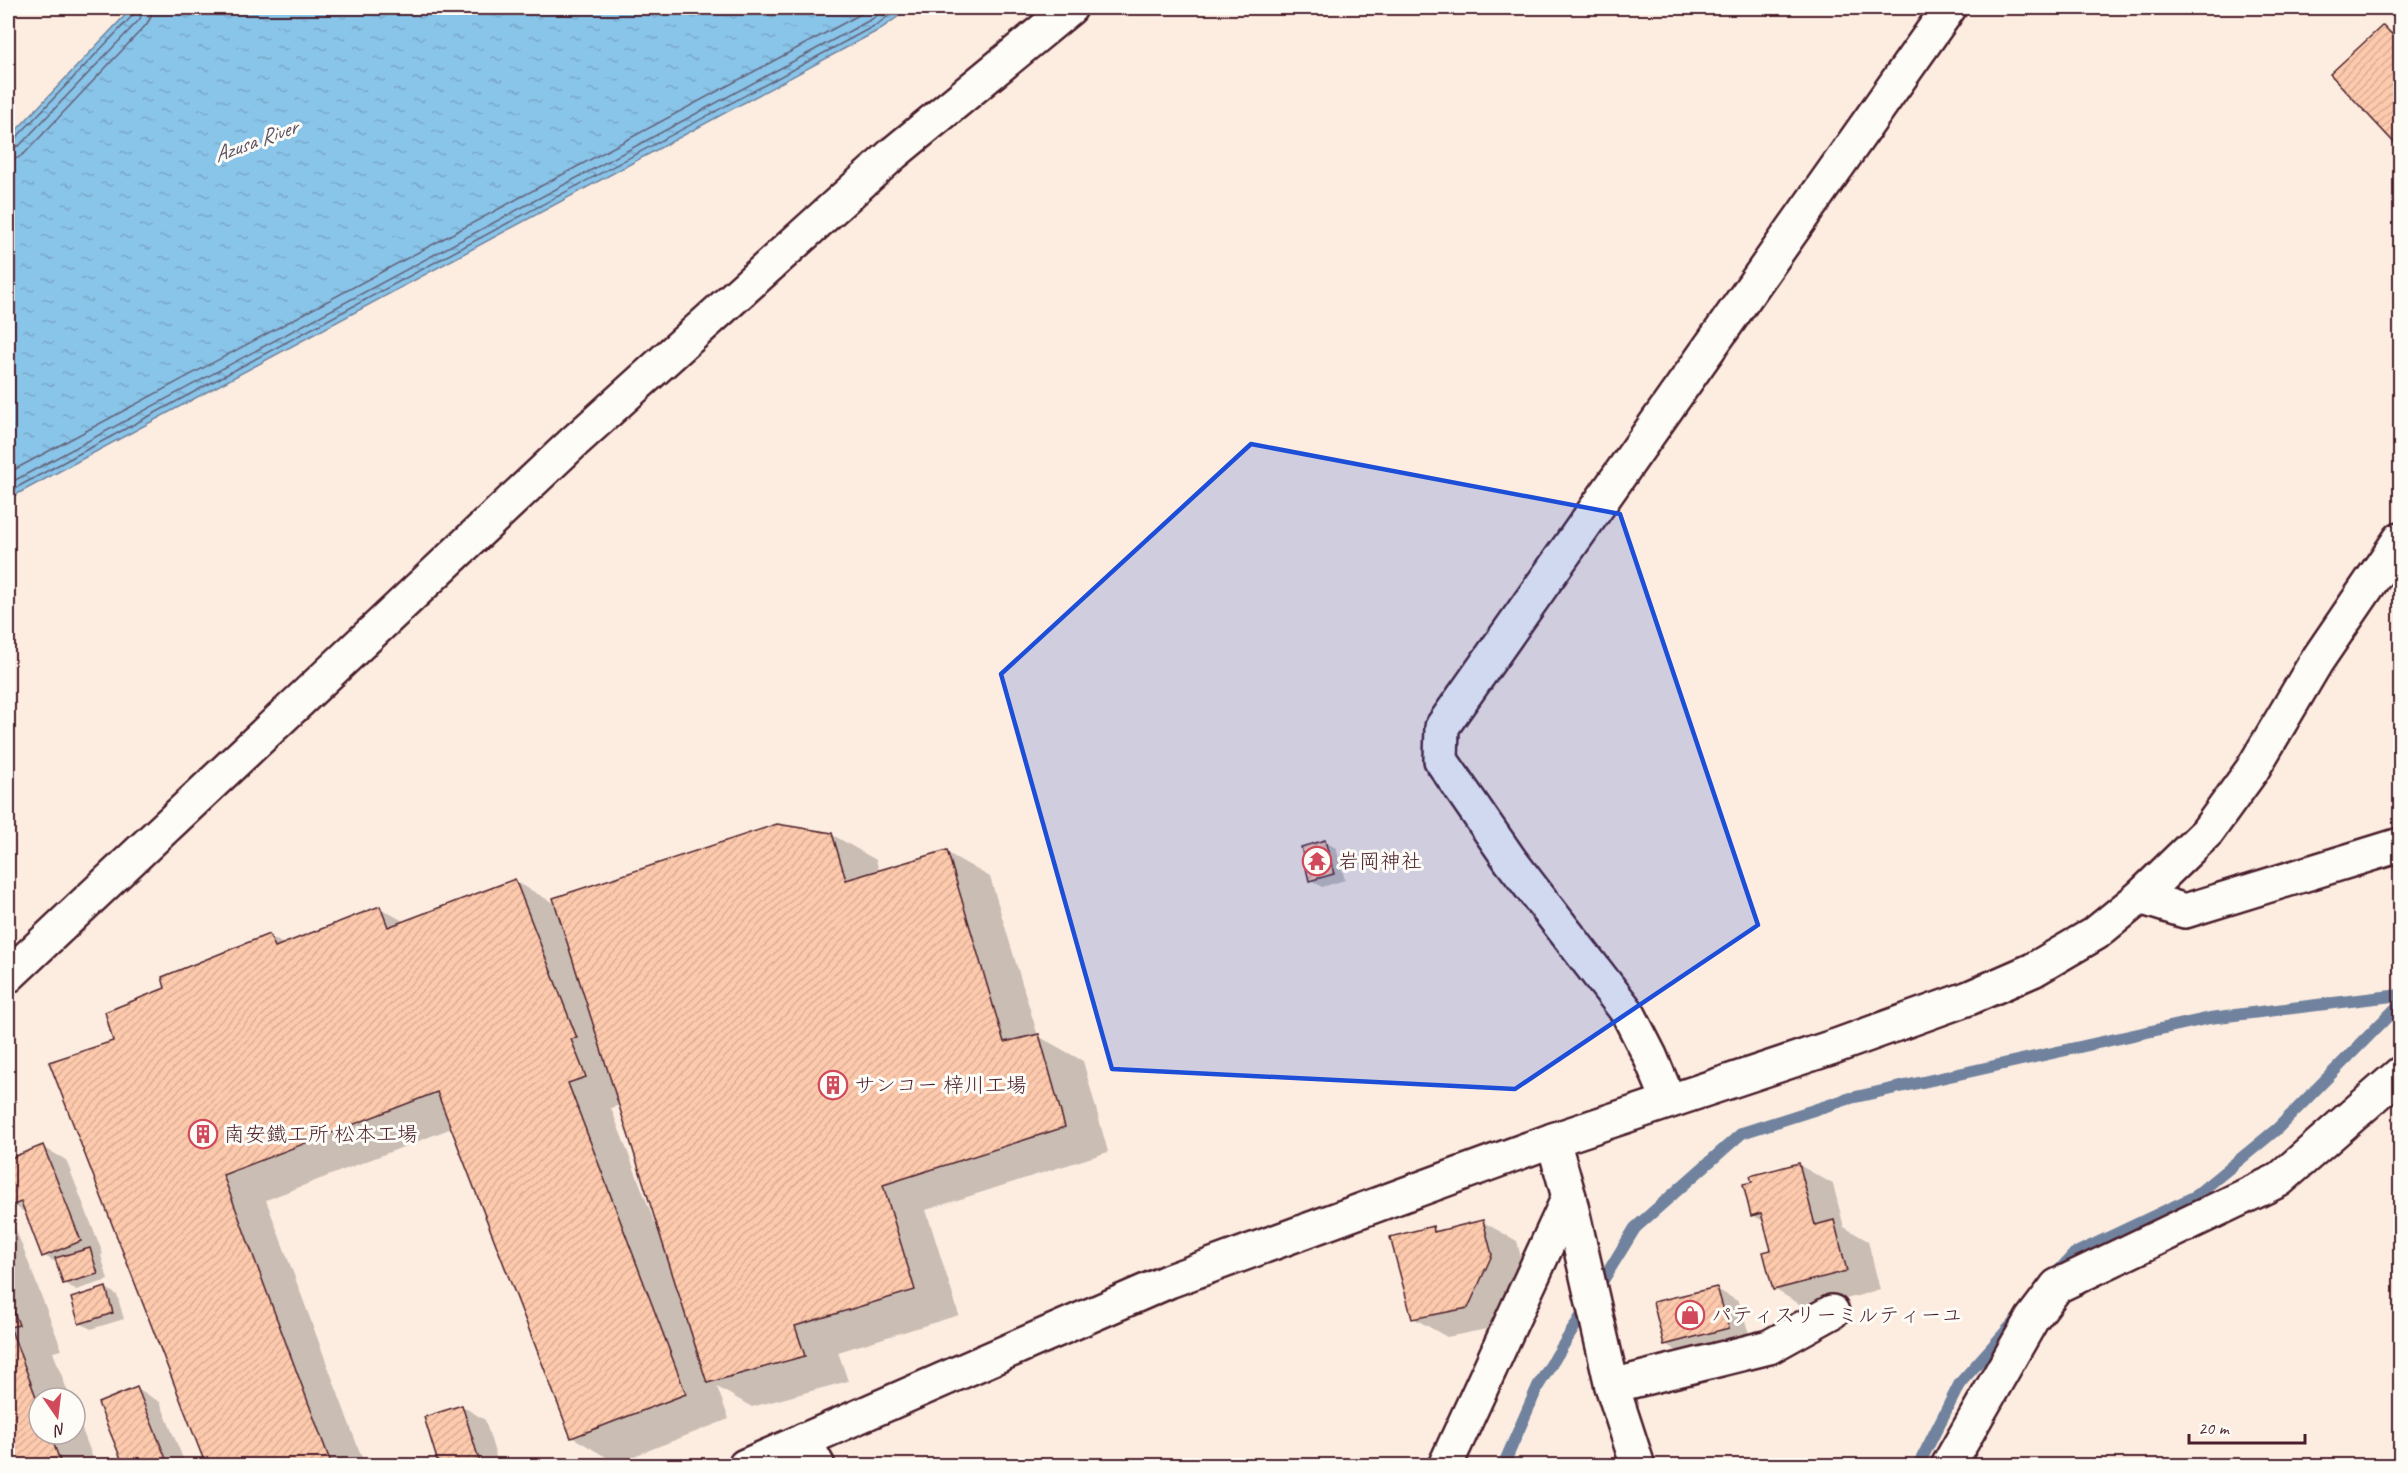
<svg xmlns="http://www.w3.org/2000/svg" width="2408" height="1473" font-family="Caveat,'Klee One',sans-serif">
<defs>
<pattern id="water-ripples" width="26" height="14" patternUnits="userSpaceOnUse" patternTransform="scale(1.5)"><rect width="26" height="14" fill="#89c4e9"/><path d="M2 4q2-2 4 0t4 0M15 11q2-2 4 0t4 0" fill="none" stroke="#78a8c8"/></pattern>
<pattern id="building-hatch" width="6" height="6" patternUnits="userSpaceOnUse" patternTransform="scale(1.5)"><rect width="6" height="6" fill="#fdcaad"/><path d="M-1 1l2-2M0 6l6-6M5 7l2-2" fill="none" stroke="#daad95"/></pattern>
</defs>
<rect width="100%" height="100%" fill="#fdede1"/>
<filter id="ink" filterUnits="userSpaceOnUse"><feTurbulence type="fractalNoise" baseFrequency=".0167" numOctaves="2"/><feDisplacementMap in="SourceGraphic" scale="12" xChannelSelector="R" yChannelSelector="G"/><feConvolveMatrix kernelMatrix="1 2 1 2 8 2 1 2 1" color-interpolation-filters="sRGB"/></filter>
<g filter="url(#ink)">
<path fill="url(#water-ripples)" stroke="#70829d" stroke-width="1.5" d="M132 8H910L879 30 8 499V139Z"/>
<g fill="#0003" fill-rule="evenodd">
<path d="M2383 27 2400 37V147L2332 74Z"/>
<path d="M831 834 876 860 879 871 946 852 990 877 1038 1036 1083 1061 1108 1152 926 1210 959 1315 838 1352 848 1381 752 1407 717 1387 729 1419 616 1463 572 1437 452 1128 266 1200 365 1466H207L115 1041 167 989 269 936 285 945 380 908 405 922 515 881 557 905ZM620 1105 659 1228 657 1229 611 1108Z"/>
<path d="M1325 842 1336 848 1345 880 1322 887 1311 880Z"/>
<path d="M43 1147 66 1160 103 1254 101 1255 108 1280 76 1290 65 1283 59 1264 43 1255 26 1213 13 1205 8 1192V1175L10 1174 8 1161Z"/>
<path d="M1799 1165 1833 1184 1844 1227 1868 1241 1880 1290 1808 1309 1774 1289 1773 1252 1765 1222 1752 1215Z"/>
<path d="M8 1215 11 1217 62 1350 53 1352 70 1398H39V1434H75V1411L96 1466H8Z"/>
<path d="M1483 1222 1517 1241 1525 1275 1502 1326 1447 1337 1413 1318 1432 1228 1440 1232Z"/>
<path d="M106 1288 117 1295 124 1319 91 1329 80 1323Z"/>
<path d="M1717 1289 1739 1302 1751 1340 1688 1357 1665 1344Z"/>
<path d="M137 1389 160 1402 186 1466H125Z"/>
<path d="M462 1406 485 1420 499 1466H441Z"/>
</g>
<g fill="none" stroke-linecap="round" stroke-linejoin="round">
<g stroke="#636177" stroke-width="1.5">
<path d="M8 142 14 140 134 14 136 8"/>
<path d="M8 150 20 145 140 19 143 8"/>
<path d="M8 159 18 158 26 152 146 25 151 17 152 8"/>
<path d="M8 473 872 8"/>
<path d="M8 484 872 19 887 8"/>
<path d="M8 492 876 25 900 8"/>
</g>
<g stroke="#70829d" stroke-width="12">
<path d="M2054 1276 2074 1254 2194 1197 2277 1129 2400 1004"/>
<path d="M1597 1290 1635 1228 1742 1133 1851 1098 2210 1018 2400 995"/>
<path d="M1503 1466 1538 1386 1588 1305"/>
<path d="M1918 1466 1960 1383 2017 1319"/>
</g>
</g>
<g fill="url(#building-hatch)" stroke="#4a1f2b" stroke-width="1.5">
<path d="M2383 25 2400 43V149L2330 74Z"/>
<path d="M777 824 832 833 846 880 947 850 1004 1042 1039 1034 1065 1127 883 1185 915 1290 795 1326 805 1356 707 1383 553 898Z"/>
<path d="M1325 840 1334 874 1309 881 1301 847Z"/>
<path d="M515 879 577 1038 571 1039 586 1077 568 1083 686 1394 571 1438 437 1092 223 1175 332 1466H206L49 1062 113 1041 105 1012 165 988 162 977 269 934 275 947 380 906 388 927Z"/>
<path d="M43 1145 81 1241 42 1257 21 1202 11 1206 8 1196V1159Z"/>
<path d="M1799 1163 1815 1225 1834 1220 1847 1271 1773 1290 1763 1252 1771 1250 1761 1213 1751 1216 1743 1184 1752 1182 1750 1176Z"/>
<path d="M1483 1220 1492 1255 1468 1308 1412 1319 1390 1237 1433 1226 1434 1232Z"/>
<path d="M90 1248 98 1274 63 1284 55 1258Z"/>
<path d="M106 1287 113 1313 79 1324 71 1298Z"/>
<path d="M1717 1287 1729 1328 1664 1345 1653 1302Z"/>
<path d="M8 1296 19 1325 10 1327 39 1405V1434H50L62 1466H8Z"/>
<path d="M137 1387 169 1466H124L98 1403Z"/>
<path d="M462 1405 481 1466H439L424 1417Z"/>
</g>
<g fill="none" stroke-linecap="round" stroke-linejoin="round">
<g stroke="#4a1f2b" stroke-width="38">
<g id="minor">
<path d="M2140 897 2185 911 2400 845"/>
<path d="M8 976 574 442 894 153 1070 8"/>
<path d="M1669 1101 1650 1056 1628 1013 1510 860 1441 760 1442 727 1949 8"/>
<path d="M1553 1140 1569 1197 1612 1386 1638 1466"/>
<path d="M1612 1386 1769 1347 1832 1312"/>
<path d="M804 1440 818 1466"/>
<path d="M745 1466 1169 1281 1553 1140 1836 1046 1969 998 2033 970 2096 933 2140 897 2207 832 2252 770 2316 662 2400 539"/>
<path d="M1445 1466 1569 1197"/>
<path d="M1948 1466 2032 1319 2057 1286 2279 1180 2400 1074"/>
</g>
</g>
<use href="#minor" stroke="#fdfcf7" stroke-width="33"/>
</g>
</g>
<path fill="#1d4ed8" fill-opacity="0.2" stroke="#1d4ed8" stroke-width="4.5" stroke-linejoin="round" d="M1251 444 1620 514 1758 925 1515 1089 1112 1069 1001 674Z"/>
<defs>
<g id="temple-ring" transform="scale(1.5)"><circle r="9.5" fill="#fdfcf7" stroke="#d1495b" stroke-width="1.5"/><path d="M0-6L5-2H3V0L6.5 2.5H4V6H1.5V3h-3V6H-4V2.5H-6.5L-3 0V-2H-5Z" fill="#d1495b"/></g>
<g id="building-ring" transform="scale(1.5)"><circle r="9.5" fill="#fdfcf7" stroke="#d1495b" stroke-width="1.5"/><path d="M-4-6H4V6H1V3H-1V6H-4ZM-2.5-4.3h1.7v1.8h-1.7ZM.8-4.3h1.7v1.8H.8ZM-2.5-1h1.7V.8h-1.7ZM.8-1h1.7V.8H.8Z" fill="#d1495b"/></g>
<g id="shop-ring" transform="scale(1.5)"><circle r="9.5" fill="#fdfcf7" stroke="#d1495b" stroke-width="1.5"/><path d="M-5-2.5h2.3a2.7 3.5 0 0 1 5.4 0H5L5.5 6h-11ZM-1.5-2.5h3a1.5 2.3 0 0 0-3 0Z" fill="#d1495b"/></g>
</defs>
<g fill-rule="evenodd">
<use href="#temple-ring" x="1317" y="861"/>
<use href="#building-ring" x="833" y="1085"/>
<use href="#building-ring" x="203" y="1134"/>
<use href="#shop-ring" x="1690" y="1315"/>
</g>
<g text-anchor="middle" stroke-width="6" stroke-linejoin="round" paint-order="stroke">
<g font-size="21" fill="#4a1f2b" stroke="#fdfcf7" text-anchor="start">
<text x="1338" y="868">岩岡神社</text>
<text x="854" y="1092">サンコー 梓川工場</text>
<text x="224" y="1141">南安鐵工所 松本工場</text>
<text x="1711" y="1322">パティスリーミルティーユ</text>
</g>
<g font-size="22" font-style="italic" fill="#5d5164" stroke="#fdfcf7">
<text transform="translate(255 140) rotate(-20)" y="8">Azusa River</text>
</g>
</g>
<rect width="2408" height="1473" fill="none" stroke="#fdfcf7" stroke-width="30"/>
<rect x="15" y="15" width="2378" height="1443" fill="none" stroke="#4a1f2b" stroke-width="2" filter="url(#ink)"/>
<g transform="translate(57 1416) rotate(166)"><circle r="28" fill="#fdfcf7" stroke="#b5a4a5" stroke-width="1.5"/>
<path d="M0-4.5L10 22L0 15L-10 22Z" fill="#d1495b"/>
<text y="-9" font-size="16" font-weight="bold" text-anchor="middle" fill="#4a1f2b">N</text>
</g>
<path d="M2189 1434v9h116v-9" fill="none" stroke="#4a1f2b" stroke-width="3"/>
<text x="2198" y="1434" font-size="18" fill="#4a1f2b" stroke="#fdfcf7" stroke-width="4.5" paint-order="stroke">20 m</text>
</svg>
